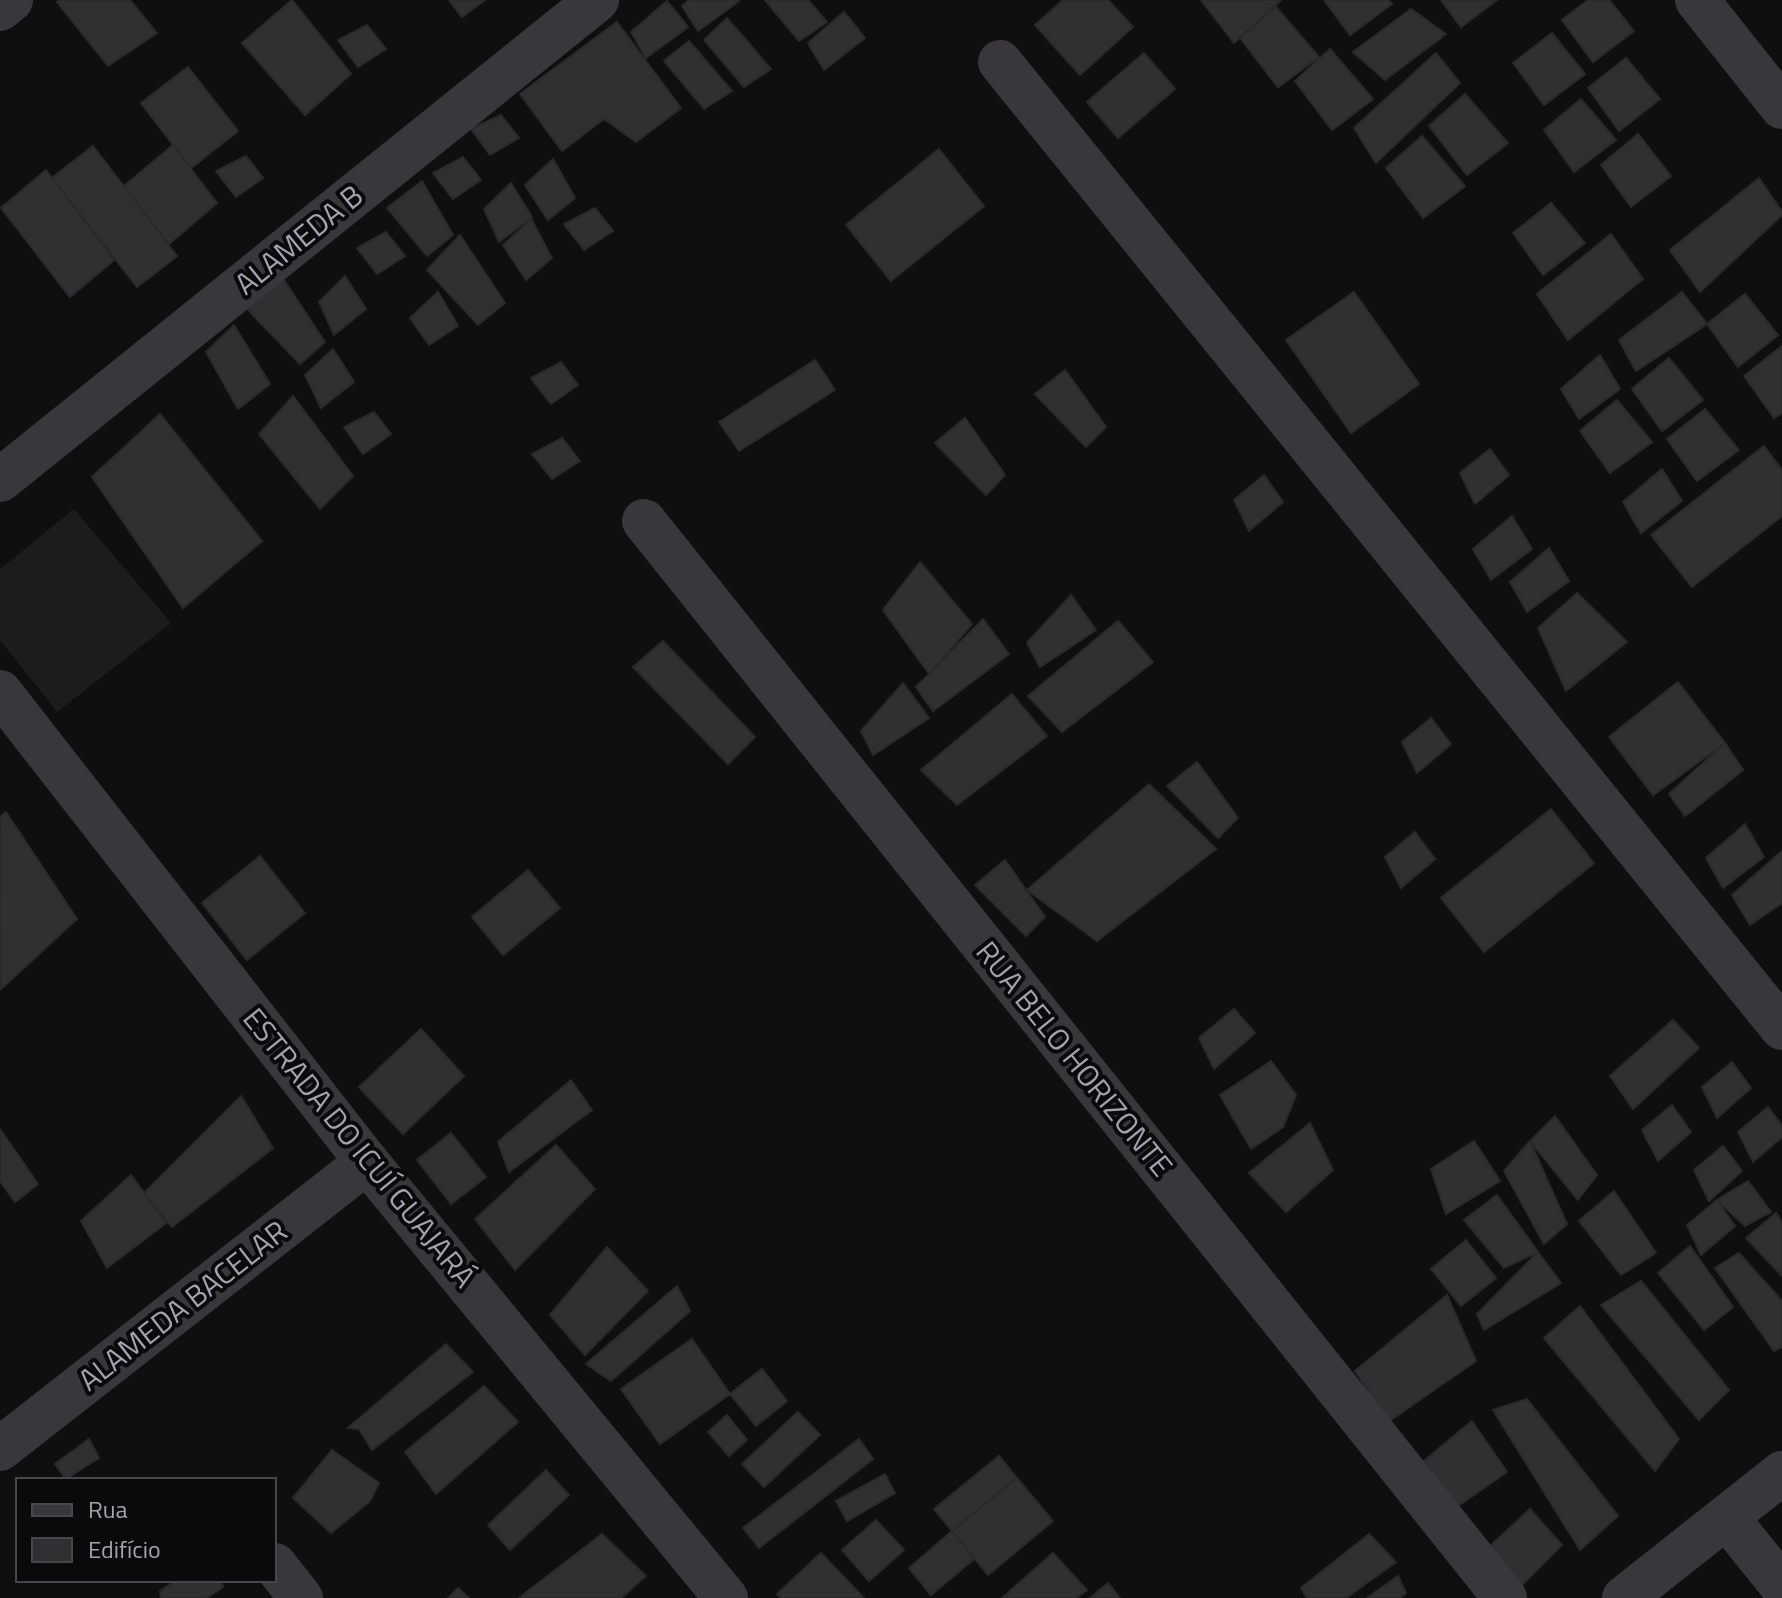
<svg xmlns="http://www.w3.org/2000/svg" width="1782" height="1598" font-family="'Titillium Web',sans-serif">
<rect width="100%" height="100%" fill="#100f10"/>
<path fill="#1c1b1d" d="M74 509 171 623 57 712 0 640V569Z"/>
<g fill="#302f32" stroke="#2b292c" stroke-width="2">
<path d="M60 0H130L157 33 108 66 57 2Z"/>
<path d="M292 0 351 74 305 115 242 43Z"/>
<path d="M449 0H485L462 17Z"/>
<path d="M689 0H739V1L698 31 682 6Z"/>
<path d="M765 0H808L827 22 799 41Z"/>
<path d="M1063 0H1108L1133 27 1080 75 1035 25Z"/>
<path d="M1201 0H1281L1234 43Z"/>
<path d="M1324 0H1388L1392 4 1350 35Z"/>
<path d="M1441 0H1497L1461 27Z"/>
<path d="M1588 0H1609L1634 31 1593 62 1562 20Z"/>
<path d="M667 1 688 27 646 58 631 32Z"/>
<path d="M1276 7 1319 57 1278 87 1240 38Z"/>
<path d="M1411 9 1446 34 1385 80 1353 52Z"/>
<path d="M844 12 865 38 824 70 808 43Z"/>
<path d="M727 18 771 69 744 87 704 40Z"/>
<path d="M617 22 681 108 636 142 604 119 562 151 520 94Z"/>
<path d="M367 25 386 49 358 67 338 40Z"/>
<path d="M1552 33 1585 74 1544 105 1513 63Z"/>
<path d="M689 41 732 91 704 109 664 61Z"/>
<path d="M1330 49 1373 99 1332 130 1295 81Z"/>
<path d="M1144 53 1175 89 1118 138 1087 102Z"/>
<path d="M1436 53 1460 83 1376 163 1354 128Z"/>
<path d="M1626 58 1660 99 1619 131 1588 88Z"/>
<path d="M188 67 238 131 191 168 141 103Z"/>
<path d="M1465 94 1508 143 1467 175 1429 126Z"/>
<path d="M1581 99 1616 140 1574 172 1544 130Z"/>
<path d="M501 115 519 138 490 155 471 129Z"/>
<path d="M1638 134 1671 176 1631 207 1601 165Z"/>
<path d="M1422 136 1465 186 1423 218 1386 168Z"/>
<path d="M173 145 217 203 169 244 123 187Z"/>
<path d="M93 146 177 256 137 287 52 178Z"/>
<path d="M939 149 984 206 891 281 846 225Z"/>
<path d="M246 156 263 178 236 197 216 171Z"/>
<path d="M463 157 481 180 453 199 433 173Z"/>
<path d="M553 159 575 198 548 220 525 185Z"/>
<path d="M46 170 114 260 70 297 1 208Z"/>
<path d="M1759 178 1782 212V215L1700 292 1670 250Z"/>
<path d="M422 181 453 235 427 256 387 208Z"/>
<path d="M511 183 532 217 499 242 484 209Z"/>
<path d="M1551 203 1585 243 1543 275 1513 233Z"/>
<path d="M595 208 613 231 584 250 564 224Z"/>
<path d="M531 219 552 258 526 280 503 245Z"/>
<path d="M386 232 405 256 377 274 357 248Z"/>
<path d="M1611 234 1643 279 1568 340 1537 294Z"/>
<path d="M460 235 505 303 478 325 427 270Z"/>
<path d="M280 274 325 342 300 364 248 310Z"/>
<path d="M345 276 366 309 334 335 319 302Z"/>
<path d="M438 292 458 326 429 345 410 318Z"/>
<path d="M1354 292 1419 384 1351 433 1286 340Z"/>
<path d="M1682 292 1707 324 1636 371 1619 340Z"/>
<path d="M1745 294 1778 335 1738 367 1707 324Z"/>
<path d="M234 325 270 384 238 409 206 352Z"/>
<path d="M1782 346V413L1774 418 1744 376Z"/>
<path d="M333 349 354 382 321 408 305 375Z"/>
<path d="M1600 355 1620 389 1579 419 1561 389Z"/>
<path d="M1669 358 1703 400 1662 431 1632 389Z"/>
<path d="M815 360 835 390 739 451 719 422Z"/>
<path d="M561 362 578 385 551 404 531 378Z"/>
<path d="M1065 370 1106 427 1086 447 1035 394Z"/>
<path d="M293 396 353 476 320 509 259 434Z"/>
<path d="M1617 400 1652 442 1610 473 1580 431Z"/>
<path d="M1705 409 1739 450 1697 481 1667 439Z"/>
<path d="M374 412 391 434 363 454 344 427Z"/>
<path d="M160 414 262 541 183 608 92 477Z"/>
<path d="M965 418 1005 475 986 495 935 443Z"/>
<path d="M562 438 580 461 552 479 532 454Z"/>
<path d="M1764 446 1782 470V516L1692 587 1651 535Z"/>
<path d="M1490 449 1509 475 1475 504 1460 473Z"/>
<path d="M1662 469 1682 501 1641 533 1623 502Z"/>
<path d="M1264 475 1283 502 1249 531 1234 500Z"/>
<path d="M1512 516 1532 549 1491 580 1473 549Z"/>
<path d="M1549 548 1569 581 1527 612 1510 582Z"/>
<path d="M920 562 972 624 929 674 883 610Z"/>
<path d="M1577 593 1627 642 1566 691 1538 628Z"/>
<path d="M1071 595 1096 630 1040 667 1027 643Z"/>
<path d="M983 619 1009 654 933 711 916 687Z"/>
<path d="M1118 621 1153 662 1062 732 1028 696Z"/>
<path d="M663 641 755 737 728 764 633 667Z"/>
<path d="M1678 682 1725 743 1653 795 1609 737Z"/>
<path d="M903 683 929 718 873 755 861 731Z"/>
<path d="M1012 694 1047 736 957 805 921 770Z"/>
<path d="M1431 718 1451 744 1417 773 1402 742Z"/>
<path d="M1725 743 1743 770 1685 816 1669 794Z"/>
<path d="M1197 762 1238 818 1218 838 1167 786Z"/>
<path d="M1149 784 1216 849 1097 941 1027 890Z"/>
<path d="M1551 809 1594 863 1484 952 1441 898Z"/>
<path d="M6 812 77 919 1 989 0 817Z"/>
<path d="M1745 824 1764 857 1723 888 1706 858Z"/>
<path d="M1415 832 1435 859 1401 888 1385 857Z"/>
<path d="M1782 851V903L1750 925 1732 895Z"/>
<path d="M260 856 305 913 247 960 202 903Z"/>
<path d="M1005 860 1045 917 1026 936 975 885Z"/>
<path d="M528 870 560 908 503 955 472 917Z"/>
<path d="M1234 1009 1255 1033 1214 1069 1199 1038Z"/>
<path d="M1673 1020 1699 1048 1633 1109 1610 1076Z"/>
<path d="M421 1029 464 1076 403 1134 359 1087Z"/>
<path d="M1271 1061 1296 1095 1283 1127 1251 1149 1220 1095Z"/>
<path d="M1732 1062 1751 1088 1717 1118 1702 1087Z"/>
<path d="M571 1080 592 1110 509 1172 498 1142Z"/>
<path d="M241 1096 273 1148 172 1227 144 1193Z"/>
<path d="M1672 1105 1691 1132 1658 1161 1642 1130Z"/>
<path d="M1768 1107 1782 1126V1137L1753 1162 1738 1132Z"/>
<path d="M1555 1116 1597 1175 1578 1200 1530 1141Z"/>
<path d="M1310 1123 1333 1170 1286 1212 1249 1173Z"/>
<path d="M0 1129 38 1184 15 1202 0 1181Z"/>
<path d="M451 1133 486 1177 451 1204 417 1160Z"/>
<path d="M1474 1141 1500 1181 1446 1214 1431 1169Z"/>
<path d="M1530 1141 1567 1224 1544 1244 1504 1171Z"/>
<path d="M556 1145 595 1189 515 1270 475 1219Z"/>
<path d="M1723 1146 1742 1171 1709 1201 1694 1170Z"/>
<path d="M131 1175 166 1223 107 1268 81 1221Z"/>
<path d="M1748 1181 1771 1212 1745 1226 1717 1200Z"/>
<path d="M1614 1191 1656 1253 1621 1275 1579 1221Z"/>
<path d="M1497 1195 1538 1252 1504 1268 1464 1220Z"/>
<path d="M1717 1200 1735 1226 1701 1255 1687 1225Z"/>
<path d="M1776 1213 1782 1223V1276L1746 1238Z"/>
<path d="M1466 1240 1496 1278 1461 1306 1431 1269Z"/>
<path d="M1690 1246 1733 1307 1704 1330 1658 1273Z"/>
<path d="M607 1247 648 1291 585 1355 550 1315Z"/>
<path d="M1538 1252 1561 1283 1484 1330 1477 1314Z"/>
<path d="M1739 1253 1782 1301V1347L1774 1351 1715 1268Z"/>
<path d="M1641 1281 1729 1390 1699 1420 1601 1305Z"/>
<path d="M677 1286 690 1311 611 1381 586 1364Z"/>
<path d="M1447 1295 1476 1361 1388 1422 1355 1371Z"/>
<path d="M1580 1306 1679 1439 1655 1471 1544 1338Z"/>
<path d="M692 1339 730 1394 660 1444 621 1389Z"/>
<path d="M446 1344 473 1372 372 1450 359 1429 348 1428Z"/>
<path d="M762 1369 787 1401 756 1426 730 1394Z"/>
<path d="M484 1386 518 1422 436 1494 405 1452Z"/>
<path d="M1527 1399 1618 1516 1580 1550 1493 1410Z"/>
<path d="M798 1412 820 1435 764 1487 742 1464Z"/>
<path d="M727 1415 747 1440 729 1456 708 1432Z"/>
<path d="M1472 1421 1507 1472 1455 1508 1424 1461Z"/>
<path d="M89 1439 99 1458 66 1479 55 1464Z"/>
<path d="M859 1439 873 1459 759 1548 743 1528Z"/>
<path d="M332 1450 379 1483 370 1501 331 1533 293 1498Z"/>
<path d="M999 1456 1017 1478 952 1531 934 1509Z"/>
<path d="M546 1470 569 1495 510 1550 488 1525Z"/>
<path d="M885 1474 895 1493 847 1521 836 1501Z"/>
<path d="M1017 1478 1053 1521 988 1575 952 1531Z"/>
<path d="M1530 1509 1562 1545 1516 1591 1487 1549Z"/>
<path d="M876 1520 904 1550 869 1581 842 1550Z"/>
<path d="M952 1531 974 1559 931 1595 909 1568Z"/>
<path d="M602 1534 646 1576 621 1598H519Z"/>
<path d="M1369 1534 1396 1562 1346 1598H1307L1301 1588Z"/>
<path d="M821 1553 864 1598H781L777 1594Z"/>
<path d="M1053 1553 1087 1590 1076 1598H1002Z"/>
<path d="M1398 1576 1406 1593 1400 1598H1367Z"/>
<path d="M177 1580H220L223 1587 207 1598H161L160 1591Z"/>
<path d="M1108 1583 1120 1598H1090Z"/>
<path d="M458 1588 469 1598H448Z"/>
</g>
<g fill="none" stroke-linecap="round" stroke-linejoin="round">
<g stroke="#39373c" stroke-width="44">
<path d="M1697 0 1782 107"/>
<path d="M0 9 11 0"/>
<path d="M1000 62 1782 1028"/>
<path d="M0 480 597 0"/>
<path d="M644 521 1505 1598"/>
<path d="M0 692 367 1162 726 1598"/>
<path d="M0 1449 367 1162"/>
<path d="M1727 1518 1782 1586"/>
<path d="M275 1565 301 1598"/>
<path d="M1624 1598 1782 1473"/>
</g>
</g>
<g text-anchor="middle" stroke-width="8" stroke-linejoin="round" paint-order="stroke">
<g font-size="30" fill="#a4a1b0" stroke="#0b0a0b">
<text transform="translate(299 240) rotate(-39)" y="10">ALAMEDA B</text>
<text transform="translate(1074 1059) rotate(51)" y="10">RUA BELO HORIZONTE</text>
<text transform="translate(359 1148) rotate(51)" y="10">ESTRADA DO ICUÍ GUAJARÁ</text>
<text transform="translate(183 1306) rotate(-38)" y="10">ALAMEDA BACELAR</text>
</g>
</g>
<rect x="16" y="1478" width="260" height="104" fill="#0b0a0b" stroke="#48464d" stroke-width="2"/>
<rect x="32" y="1504" width="40" height="12" fill="#39373c" stroke="#48464d" stroke-width="2"/>
<text x="88" y="1518" font-size="24" fill="#a4a1b0">Rua</text>
<rect x="32" y="1538" width="40" height="24" fill="#302f32" stroke="#48464d" stroke-width="2"/>
<text x="88" y="1558" font-size="24" fill="#a4a1b0">Edifício</text>
</svg>
